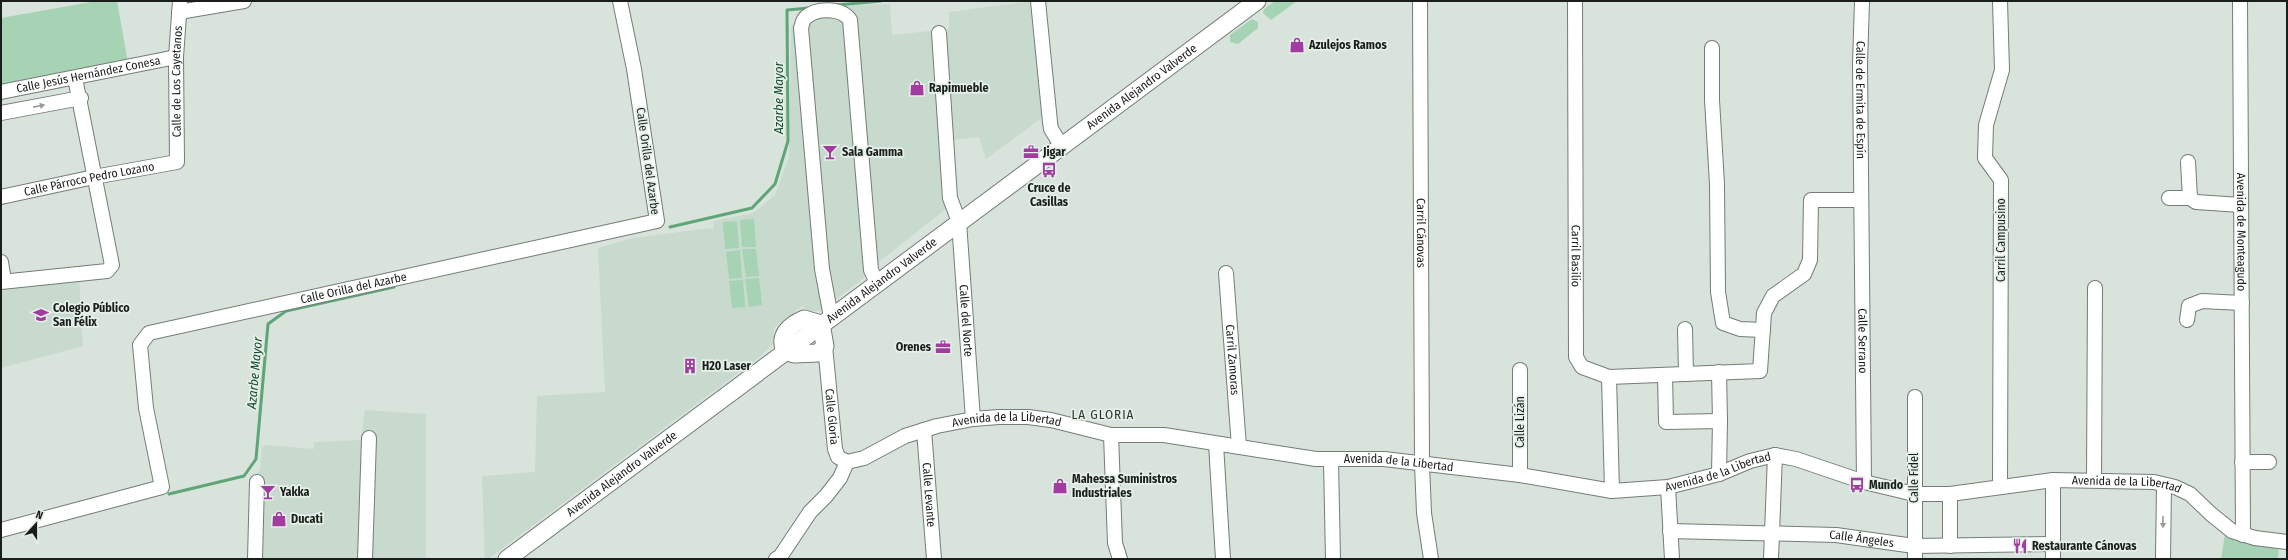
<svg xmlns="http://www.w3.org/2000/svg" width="2288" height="560" font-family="'Fira Sans Condensed',sans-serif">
<rect width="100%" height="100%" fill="#d8e3db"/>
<g fill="#c8dacd">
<path d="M1033 1 1043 117 986 159 979 137 942 141 947 208 866 272 864 278 822 310 810 312 802 306 774 328V343L758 358 488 559H485L482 476 535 472 537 396 605 392 598 248 633 238 710 228 713 230 714 221 753 213 775 195 789 157 791 28 801 13 854 5 890 4 892 35 949 29V12Z"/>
<path d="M79 277 83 346 1 368V285Z"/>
<path d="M365 410 426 414V559H248L251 480 260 470 262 448 266 445 314 449V442L361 440Z"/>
</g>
<g fill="#a6d3b4">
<path d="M97 1H117L128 63 1 86V18Z"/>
<path d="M1275 1H1297L1271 20 1263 13 1264 9Z"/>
<path d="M1252 19 1258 22V28L1238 44 1230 42V35Z"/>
<path d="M754 219 756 247H742L740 220Z"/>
<path d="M737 221 739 248 725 249 723 222Z"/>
<path d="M742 249H756L759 276 746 277Z"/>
<path d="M740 250 742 278 729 279 726 252Z"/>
<path d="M759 278 762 305 749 307 745 279Z"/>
<path d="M743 280 745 307 732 308 729 281Z"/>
<path d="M2225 534 2279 545 2278 559H2221Z"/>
</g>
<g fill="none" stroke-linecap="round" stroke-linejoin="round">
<g stroke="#5ea578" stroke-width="3">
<path d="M837 5 881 1"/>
<path d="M670 227 752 208 775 184 788 141 787 10 809 8"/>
<path d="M169 494 244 476 256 459 268 324 286 311 394 287"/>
</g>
<g stroke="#737d76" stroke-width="16">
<g id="minor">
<path d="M1038 1 1050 122 1051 129 1061 145"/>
<path id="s1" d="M1420 1 1422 464 1424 513 1431 559"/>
<path id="s2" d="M1575 1 1576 357 1582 367 1609 377 1612 491"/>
<path id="s3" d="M1862 1 1860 64 1864 482"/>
<path d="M2000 1 2002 70 1986 125 1985 158 2001 180 2000 486"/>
<path id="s4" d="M2240 1 2243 535"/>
<path d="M179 12 244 1"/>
<path id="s5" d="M939 33 950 198 959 222 973 419"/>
<path d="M1712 48V100L1717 184 1718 292 1723 323 1740 329 1763 330"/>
<path id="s6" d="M1 92 176 57"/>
<path d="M1 113 81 98"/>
<path d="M2188 162 2190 198"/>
<path id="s7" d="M1 197 94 177 177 162 176 57 180 1"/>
<path d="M2169 198H2190L2196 202 2241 205"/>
<path d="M1 262 4 281"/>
<path id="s8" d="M1226 273 1239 447"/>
<path d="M1 282 107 271 112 265 75 78"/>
<path d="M831 317 822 269 801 28C802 25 803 19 806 17 818 7 842 8 850 20L871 270 877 283"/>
<path d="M2187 320 2189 306 2202 301 2242 303"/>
<path d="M1685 329 1686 374"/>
<path id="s9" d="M825 346 835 449 838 457 847 462"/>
<path d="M1520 370V475"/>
<path d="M1719 372 1720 421"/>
<path d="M1665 375 1666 422 1720 421 1719 474"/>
<path d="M1609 377 1760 371 1764 313 1773 296 1804 274 1810 260 1811 200H1861"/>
<path id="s10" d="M924 430 934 559"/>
<path d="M1111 435 1115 543 1120 559"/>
<path d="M1216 444 1223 559"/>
<path d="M1331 461 1333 559"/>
<path id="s11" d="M847 462 864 458 905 436 937 426 973 419 999 417H1028L1051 420 1111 435H1164L1316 459H1384L1520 475 1612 491 1668 487 1719 474 1750 461 1775 455 1796 459 1864 482 1914 494H1950L2053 480 2154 482 2175 487 2190 494 2211 514 2232 531 2255 538 2287 542"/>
<path d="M2242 462H2269"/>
<path d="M2053 480V559"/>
<path d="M2094 480 2095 288"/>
<path d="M1668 487 1672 559"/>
<path d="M1950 494V546"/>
<path id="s12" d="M1 530 162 487 146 408 140 345 149 333 657 221 634 69 620 1"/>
<path id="s13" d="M1670 531 1836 535 1914 546 2053 544"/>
<path d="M255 559 257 482"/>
<path d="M365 559 369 438"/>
<path d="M776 559 780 557 810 512 826 496 840 478 847 462"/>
<path d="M1771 559 1775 455"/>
<path d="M1915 559V397"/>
<path d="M2163 559 2164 485"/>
</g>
</g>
<g stroke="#737d76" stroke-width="19">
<g id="major">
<path d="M804 319 821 324 825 346 818 353 794 354 785 351C778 335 790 325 804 319Z"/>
<path id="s14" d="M507 559 1257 1"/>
</g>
</g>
<use href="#minor" stroke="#fff" stroke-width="14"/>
<use href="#major" stroke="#fff" stroke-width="17"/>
</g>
<defs><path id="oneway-solid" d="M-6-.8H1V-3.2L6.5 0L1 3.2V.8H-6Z"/></defs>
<g fill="#989a98">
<use href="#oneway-solid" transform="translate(39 106) rotate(-11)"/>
<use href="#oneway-solid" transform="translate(2163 522) rotate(90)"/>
</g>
<defs>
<g id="shop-bare" transform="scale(1.2)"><path d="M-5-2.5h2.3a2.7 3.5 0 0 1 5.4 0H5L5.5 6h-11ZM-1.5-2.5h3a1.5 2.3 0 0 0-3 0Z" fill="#a23ca1" stroke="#e5f0e8" stroke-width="2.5" paint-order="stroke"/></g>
<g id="bar-bare" transform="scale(1.2)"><path d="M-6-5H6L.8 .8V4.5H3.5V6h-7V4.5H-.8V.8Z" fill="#a23ca1" stroke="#e5f0e8" stroke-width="2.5" paint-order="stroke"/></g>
<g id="office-bare" transform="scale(1.2)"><path d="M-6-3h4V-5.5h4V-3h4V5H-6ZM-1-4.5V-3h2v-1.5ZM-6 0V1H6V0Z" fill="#a23ca1" stroke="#e5f0e8" stroke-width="2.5" paint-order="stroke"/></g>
<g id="bus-bare" transform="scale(1.2)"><path d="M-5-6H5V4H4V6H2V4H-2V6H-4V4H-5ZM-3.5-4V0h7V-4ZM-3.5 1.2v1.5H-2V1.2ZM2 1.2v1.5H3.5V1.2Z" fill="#a23ca1" stroke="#e5f0e8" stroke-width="2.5" paint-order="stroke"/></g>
<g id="school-bare" transform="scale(1.2)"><path d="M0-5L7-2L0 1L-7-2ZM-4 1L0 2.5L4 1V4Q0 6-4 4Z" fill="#a23ca1" stroke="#e5f0e8" stroke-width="2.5" paint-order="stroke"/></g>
<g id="building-bare" transform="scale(1.2)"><path d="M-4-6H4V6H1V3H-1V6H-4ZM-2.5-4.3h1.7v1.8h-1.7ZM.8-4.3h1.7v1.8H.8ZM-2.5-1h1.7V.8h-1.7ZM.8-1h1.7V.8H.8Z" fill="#a23ca1" stroke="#e5f0e8" stroke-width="2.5" paint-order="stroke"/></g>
<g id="restaurant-bare" transform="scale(1.2)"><path d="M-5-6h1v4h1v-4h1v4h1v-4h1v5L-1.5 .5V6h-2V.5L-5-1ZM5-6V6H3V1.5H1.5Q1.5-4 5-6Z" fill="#a23ca1" stroke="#e5f0e8" stroke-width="2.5" paint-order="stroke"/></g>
</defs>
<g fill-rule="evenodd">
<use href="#shop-bare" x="1297" y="45"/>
<use href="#shop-bare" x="917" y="88"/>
<use href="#bar-bare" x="830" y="152"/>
<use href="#office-bare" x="1031" y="152"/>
<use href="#bus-bare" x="1049" y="170"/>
<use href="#school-bare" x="41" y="315"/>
<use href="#office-bare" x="943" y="347"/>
<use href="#building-bare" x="690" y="366"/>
<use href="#bus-bare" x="1857" y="485"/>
<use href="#shop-bare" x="1060" y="486"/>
<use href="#bar-bare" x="268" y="492"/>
<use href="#shop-bare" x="279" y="519"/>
<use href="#restaurant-bare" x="2020" y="546"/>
</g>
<g text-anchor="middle" stroke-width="3.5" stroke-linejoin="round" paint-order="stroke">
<g font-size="12" font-weight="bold" fill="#1a1e1b" stroke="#e5f0e8" text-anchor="start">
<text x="1309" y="49">Azulejos Ramos</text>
<text x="929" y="92">Rapimueble</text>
<text x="842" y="156">Sala Gamma</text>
<text x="1043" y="156">Jigar</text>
<text x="1049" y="192" text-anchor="middle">Cruce de<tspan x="1049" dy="14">Casillas</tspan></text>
<text x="53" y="312">Colegio Público<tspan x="53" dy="14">San Félix</tspan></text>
<text x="931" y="351" text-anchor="end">Orenes</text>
<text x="702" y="370">H20 Laser</text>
<text x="1072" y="483">Mahessa Suministros<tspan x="1072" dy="14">Industriales</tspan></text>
<text x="1869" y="489">Mundo</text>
<text x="280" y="496">Yakka</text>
<text x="291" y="523">Ducati</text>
<text x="2032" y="550">Restaurante Cánovas</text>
</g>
<g font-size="12" fill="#1a1e1b" stroke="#e5f0e8">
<text dy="4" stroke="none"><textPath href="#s6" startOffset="89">Calle Jesús Hernández Conesa</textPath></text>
<text dy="4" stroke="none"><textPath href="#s7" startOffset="260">Calle de Los Cayetanos</textPath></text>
<text dy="4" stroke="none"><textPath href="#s14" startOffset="791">Avenida Alejandro Valverde</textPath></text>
<text dy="4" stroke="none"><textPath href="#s3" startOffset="99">Calle de Ermita de Espín</textPath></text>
<text transform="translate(648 161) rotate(82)" y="4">Calle Orilla del Azarbe</text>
<text dy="4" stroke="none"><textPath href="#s7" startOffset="90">Calle Párroco Pedro Lozano</textPath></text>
<text dy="4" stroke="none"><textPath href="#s4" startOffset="231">Avenida de Monteagudo</textPath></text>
<text dy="4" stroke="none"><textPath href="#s1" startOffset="232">Carril Cánovas</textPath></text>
<text transform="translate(2001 240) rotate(-90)" y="4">Carril Campusino</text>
<text dy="4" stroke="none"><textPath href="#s2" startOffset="255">Carril Basilio</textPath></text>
<text dy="4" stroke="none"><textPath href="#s14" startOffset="467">Avenida Alejandro Valverde</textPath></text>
<text dy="4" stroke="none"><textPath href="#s12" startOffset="535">Calle Orilla del Azarbe</textPath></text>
<text dy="4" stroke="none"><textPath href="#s5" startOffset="290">Calle del Norte</textPath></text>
<text dy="4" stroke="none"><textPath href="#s3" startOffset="340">Calle Serrano</textPath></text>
<text dy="4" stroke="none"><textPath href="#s8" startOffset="87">Carril Zamoras</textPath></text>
<text dy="4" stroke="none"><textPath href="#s9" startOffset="71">Calle Gloria</textPath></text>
<text transform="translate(1520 422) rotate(-90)" y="4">Calle Lizán</text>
<text dy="4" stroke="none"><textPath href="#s11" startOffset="168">Avenida de la Libertad</textPath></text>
<text dy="4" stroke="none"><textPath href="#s11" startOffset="564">Avenida de la Libertad</textPath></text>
<text dy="4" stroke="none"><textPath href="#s11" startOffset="888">Avenida de la Libertad</textPath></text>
<text dy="4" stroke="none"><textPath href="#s14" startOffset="143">Avenida Alejandro Valverde</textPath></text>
<text transform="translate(1914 478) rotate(-90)" y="4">Calle Fidel</text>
<text dy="4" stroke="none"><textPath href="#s11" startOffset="1306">Avenida de la Libertad</textPath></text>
<text dy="4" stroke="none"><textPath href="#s10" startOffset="65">Calle Levante</textPath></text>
<text dy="4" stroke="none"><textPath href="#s13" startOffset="192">Calle Ángeles</textPath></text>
</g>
<g font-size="13" font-style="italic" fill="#154c2d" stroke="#e5f0e8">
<text transform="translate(778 98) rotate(-90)" y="5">Azarbe Mayor</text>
<text transform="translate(254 373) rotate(-85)" y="5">Azarbe Mayor</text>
</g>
<g font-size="13" letter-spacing="1" fill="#2d352f" stroke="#e5f0e8">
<text x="1103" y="419">LA GLORIA</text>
</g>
</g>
<rect width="2288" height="560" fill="none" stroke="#1a1e1b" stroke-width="4"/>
<g transform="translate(36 524) rotate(21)" stroke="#e5f0e8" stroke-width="3" paint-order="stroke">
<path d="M0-3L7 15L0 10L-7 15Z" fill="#1a1e1b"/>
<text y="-6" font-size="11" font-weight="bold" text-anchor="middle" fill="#1a1e1b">N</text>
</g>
</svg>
